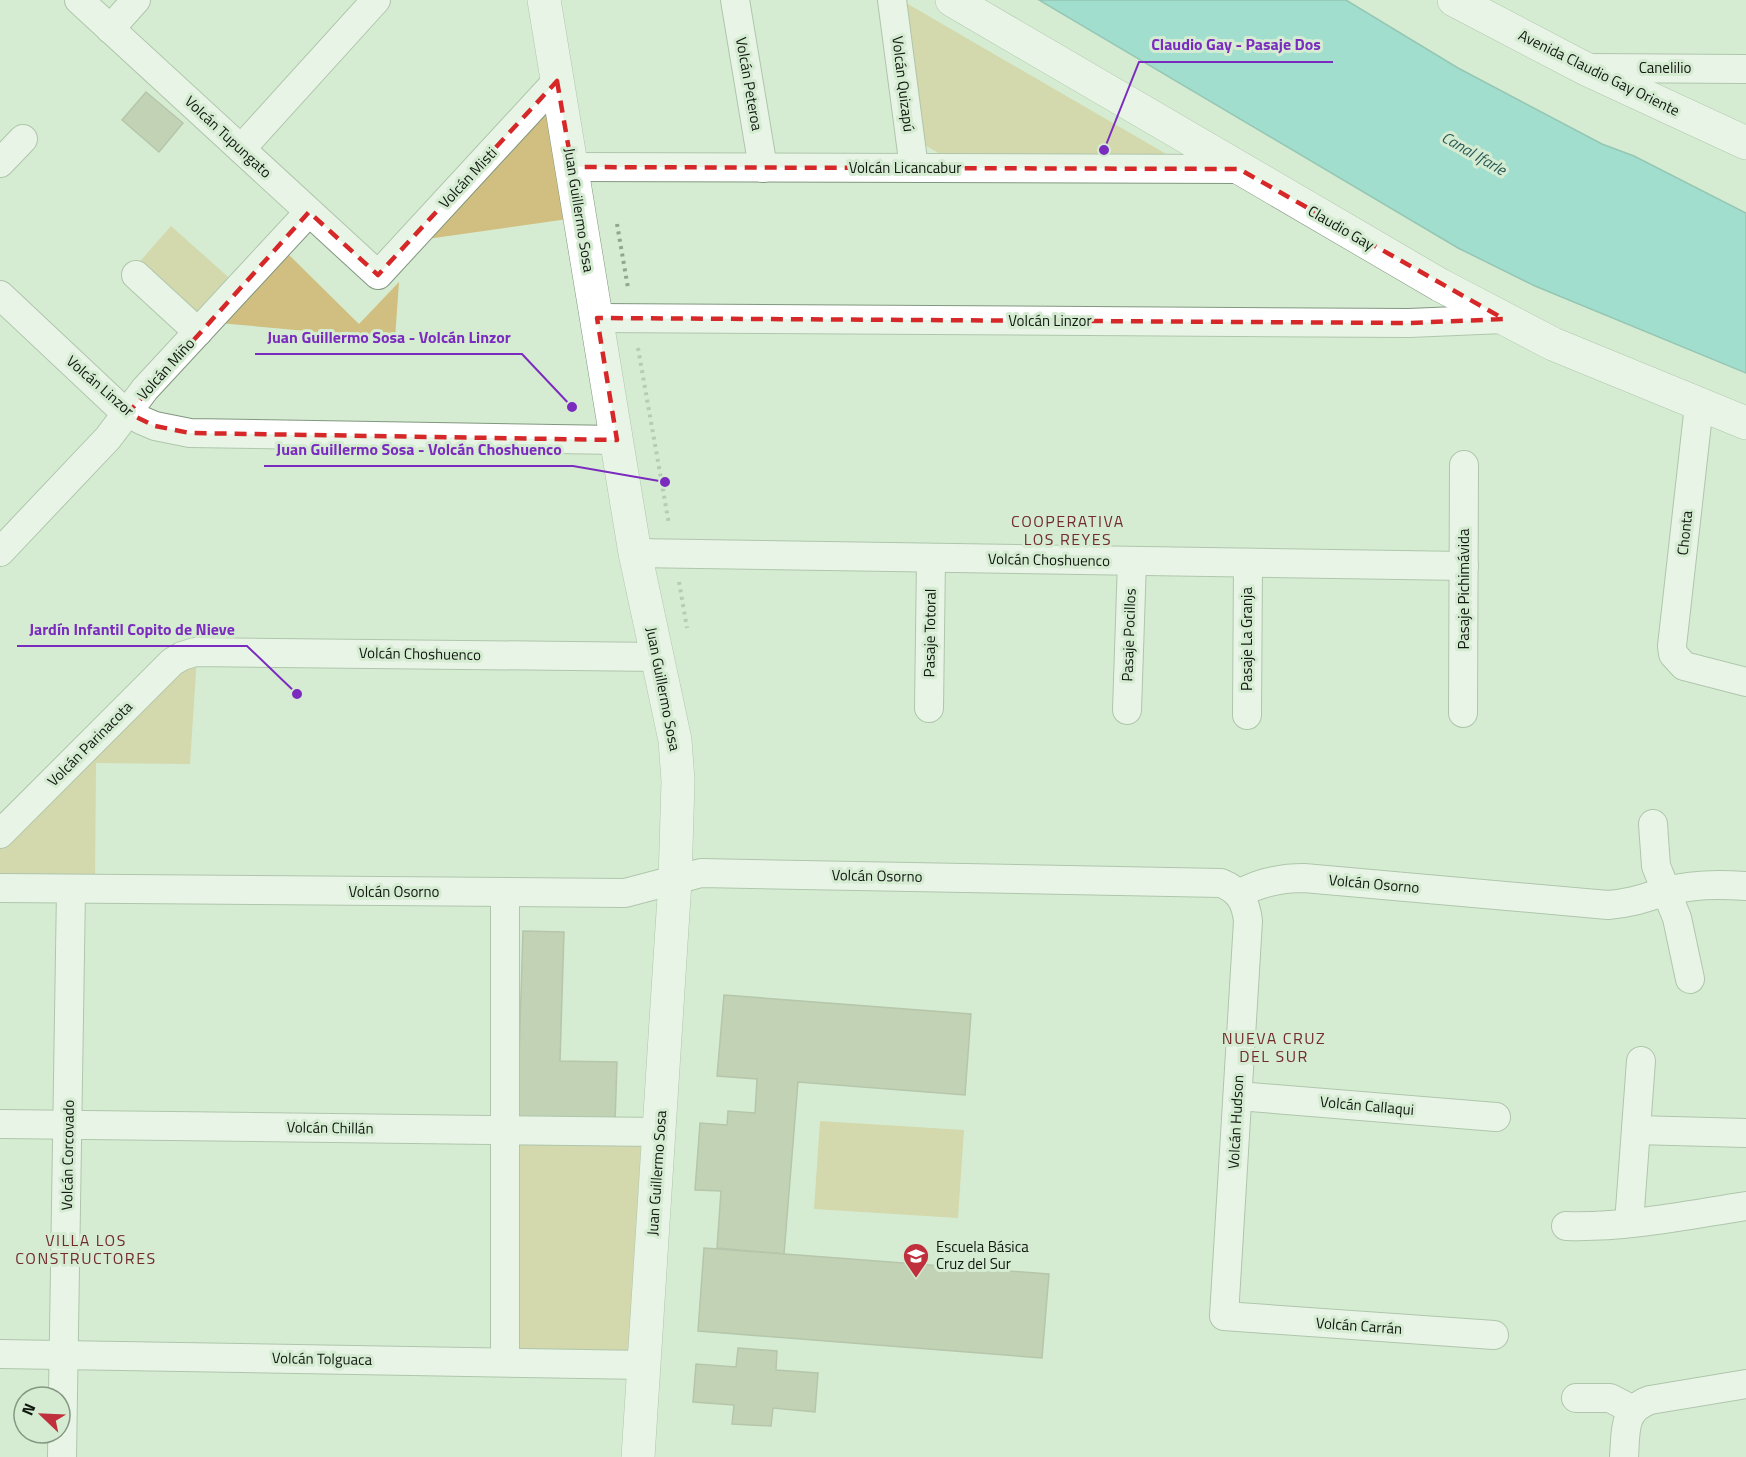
<svg xmlns="http://www.w3.org/2000/svg" width="1746" height="1457" font-family="'Titillium Web',sans-serif">
<rect width="100%" height="100%" fill="#d5ecd2"/>
<g fill="#d0bf80">
<path d="M901 0 1168 155 945 157 923 144Z"/>
<path d="M556 87 575 218 420 240Z"/>
<path d="M171 226 235 283 199 324 135 267Z"/>
<path d="M285 251 359 324 399 282 395 339 219 323Z"/>
<path d="M197 657 190 764 96 763 95 881 0 876V841Z"/>
<path d="M820 1121 964 1130 958 1218 814 1209Z"/>
<path d="M655 1137 636 1358 511 1354V1138Z"/>
</g>
<path fill="#62cdc8" stroke="#499790" stroke-width="1.5" d="M1039 0H1346L1458 68 1602 144 1634 156 1746 213V373L1535 286 1458 248Z"/>
<g fill="#aab193" stroke="#90977a" stroke-width="1.5">
<path d="M146 92 183 123 159 152 122 120Z"/>
<path d="M523 931 564 932 560 1061 617 1062 615 1123 517 1120Z"/>
<path d="M724 995 971 1014 965 1095 798 1082 784 1254 717 1248 721 1191 695 1190 700 1123 727 1125 728 1111 755 1113 757 1079 717 1076Z"/>
<path d="M704 1248 1049 1274 1042 1358 698 1331Z"/>
<path d="M738 1348 777 1351 776 1370 818 1373 815 1412 773 1408 771 1426 732 1424 734 1405 693 1402 696 1364 736 1367Z"/>
</g>
<g fill="none" stroke-linecap="round" stroke-linejoin="round">
<g stroke="#81977f" stroke-width="30">
<g id="minor">
<path d="M79 0 378 275 557 81"/>
<path d="M735 0 763 168"/>
<path d="M892 0 914 168"/>
<path d="M110 29 136 0"/>
<path d="M1586 68 1746 69"/>
<path d="M241 149 376 0"/>
<path d="M0 163 23 139"/>
<path d="M572 167 1239 169"/>
<path d="M136 275 198 332"/>
<path d="M0 295 117 405 141 420 155 426 190 433 617 440"/>
<path d="M597 318 1409 323 1504 319"/>
<path d="M1699 405 1672 646 1673 654 1684 666 1746 682"/>
<path d="M0 552 108 438 145 389 309 212"/>
<path d="M635 553 1464 566"/>
<path d="M929 708 931 558"/>
<path d="M1127 710 1132 561"/>
<path d="M1463 713 1464 465"/>
<path d="M1247 715 1248 563"/>
<path d="M1653 824 1656 866 1677 918 1690 979"/>
<path d="M0 834 172 662 182 656 195 652 659 657"/>
<path d="M0 888 625 893 701 873 1221 883C1239 890 1246 902 1248 921L1224 1316 1494 1335"/>
<path d="M1239 894C1260 882 1280 878 1304 878L1608 905C1633 903 1644 898 1667 891 1692 884 1720 884 1746 886"/>
<path d="M1238 1096 1496 1117"/>
<path d="M0 1124 659 1132"/>
<path d="M1636 1130 1746 1133"/>
<path d="M1629 1223 1641 1061"/>
<path d="M1566 1226C1627 1228 1687 1215 1746 1206"/>
<path d="M0 1354 644 1365"/>
<path d="M505 1362V893"/>
<path d="M1576 1398H1610L1633 1410"/>
<path d="M62 1457 71 890"/>
<path d="M1624 1457C1626 1432 1622 1410 1650 1400L1746 1384"/>
</g>
</g>
<g stroke="#81977f" stroke-width="34">
<g id="tertiary">
<path d="M544 0 635 553 675 740 678 781 675 881 638 1457"/>
<path d="M952 0 1440 285 1553 344 1746 423"/>
<path d="M1454 0 1584 68 1746 143"/>
</g>
</g>
<g stroke="#93a490" stroke-width="4" stroke-dasharray="3 4.5" stroke-linecap="butt">
<path d="M617 224 628 288"/>
<path d="M638 348 669 524"/>
<path d="M679 582 687 628"/>
</g>
<use href="#minor" stroke="#fff" stroke-width="28"/>
<use href="#tertiary" stroke="#fff" stroke-width="33"/>
</g>
<path d="M0 0H1746V1457H0ZM557 81 572 167 1239 169 1504 319 1409 323 597 318 617 440 190 433 155 426 128 413 309 212 378 275Z" fill="#d5ecd2" fill-opacity=".55" fill-rule="evenodd"/>
<path fill="none" stroke="#d62828" stroke-width="4.5" stroke-dasharray="12 8" stroke-linejoin="round" d="M557 81 572 167 1239 169 1504 319 1409 323 597 318 617 440 190 433 155 426 128 413 309 212 378 275Z"/>
<defs>
<g id="school-pin" transform="scale(1.35)"><path d="M0 17L-7.5 6A9.5 9.5 0 1 1 7.5 6Z" fill="#bf2f3c" stroke="#d5ecd2"/><path d="M0-5L7-2L0 1L-7-2ZM-4 1L0 2.5L4 1V4Q0 6-4 4Z" fill="#fff"/></g>
</defs>
<g fill-rule="evenodd">
<use href="#school-pin" x="916" y="1256"/>
</g>
<g text-anchor="middle" stroke-width="6" stroke-linejoin="round" paint-order="stroke">
<g font-size="15" fill="#10180f" stroke="#d5ecd2">
<text x="1665" y="73">Canelilio</text>
<text transform="translate(1599 73) rotate(26)" y="5">Avenida Claudio Gay Oriente</text>
<text transform="translate(749 84) rotate(80)" y="5">Volcán Peteroa</text>
<text transform="translate(903 84) rotate(83)" y="5">Volcán Quizapú</text>
<text transform="translate(228 137) rotate(43)" y="5">Volcán Tupungato</text>
<text x="905" y="173">Volcán Licancabur</text>
<text transform="translate(468 178) rotate(-47)" y="5">Volcán Misti</text>
<text transform="translate(579 210) rotate(81)" y="5">Juan Guillermo Sosa</text>
<text transform="translate(1341 228) rotate(30)" y="5">Claudio Gay</text>
<text x="1050" y="326">Volcán Linzor</text>
<text transform="translate(166 369) rotate(-48)" y="5">Volcán Miño</text>
<text transform="translate(100 386) rotate(41)" y="5">Volcán Linzor</text>
<text transform="translate(1685 533) rotate(-84)" y="5">Chonta</text>
<text transform="translate(1049 560) rotate(1)" y="5">Volcán Choshuenco</text>
<text transform="translate(1464 589) rotate(-90)" y="5">Pasaje Pichimávida</text>
<text transform="translate(930 633) rotate(-89)" y="5">Pasaje Totoral</text>
<text transform="translate(1129 635) rotate(-88)" y="5">Pasaje Pocillos</text>
<text transform="translate(1247 639) rotate(-90)" y="5">Pasaje La Granja</text>
<text transform="translate(420 654) rotate(1)" y="5">Volcán Choshuenco</text>
<text transform="translate(663 689) rotate(79)" y="5">Juan Guillermo Sosa</text>
<text transform="translate(90 744) rotate(-45)" y="5">Volcán Parinacota</text>
<text transform="translate(877 876) rotate(1)" y="5">Volcán Osorno</text>
<text transform="translate(1374 884) rotate(5)" y="5">Volcán Osorno</text>
<text x="394" y="897">Volcán Osorno</text>
<text transform="translate(1367 1106) rotate(5)" y="5">Volcán Callaqui</text>
<text transform="translate(1236 1122) rotate(-87)" y="5">Volcán Hudson</text>
<text transform="translate(330 1128) rotate(1)" y="5">Volcán Chillán</text>
<text transform="translate(68 1155) rotate(-89)" y="5">Volcán Corcovado</text>
<text transform="translate(657 1173) rotate(-86)" y="5">Juan Guillermo Sosa</text>
<text transform="translate(1359 1326) rotate(4)" y="5">Volcán Carrán</text>
<text transform="translate(322 1359) rotate(1)" y="5">Volcán Tolguaca</text>
</g>
<g font-size="15" fill="#10180f" stroke="#d5ecd2" text-anchor="start">
<text x="936" y="1252">Escuela Básica<tspan x="936" dy="17">Cruz del Sur</tspan></text>
</g>
<g font-size="16" font-style="italic" fill="#2c5b58" stroke="#d5ecd2">
<text transform="translate(1474 153) rotate(30)" y="6">Canal Ifarle</text>
</g>
<g font-size="16" letter-spacing="1.5" fill="#732c2e" stroke="#d5ecd2">
<text x="1068" y="527">COOPERATIVA<tspan x="1068" dy="18">LOS REYES</tspan></text>
<text x="1274" y="1044">NUEVA CRUZ<tspan x="1274" dy="18">DEL SUR</tspan></text>
<text x="86" y="1246">VILLA LOS<tspan x="86" dy="18">CONSTRUCTORES</tspan></text>
</g>
</g>
<path fill="none" stroke="#7b2cbf" stroke-width="2" d="M1104 150L1139 62H1333M572 407L522 354H255M665 482L573 466H264M297 694L247 646H17"/>
<g fill="#7b2cbf" stroke="#d5ecd2" stroke-width="2">
<circle cx="1104" cy="150" r="6"/>
<circle cx="572" cy="407" r="6"/>
<circle cx="665" cy="482" r="6"/>
<circle cx="297" cy="694" r="6"/>
</g>
<g font-size="16" text-anchor="middle" font-weight="bold" fill="#7b2cbf" stroke="#d5ecd2" stroke-width="6" stroke-linejoin="round" paint-order="stroke">
<text x="1236" y="50">Claudio Gay - Pasaje Dos</text>
<text x="389" y="343">Juan Guillermo Sosa - Volcán Linzor</text>
<text x="419" y="455">Juan Guillermo Sosa - Volcán Choshuenco</text>
<text x="132" y="635">Jardín Infantil Copito de Nieve</text>
</g>
<g transform="translate(42 1415) rotate(293)"><circle r="28" fill="#d5ecd2" stroke="#869784" stroke-width="1.5"/>
<path d="M0-4.5L10 22L0 15L-10 22Z" fill="#bf2f3c"/>
<text y="-9" font-size="16" font-weight="bold" text-anchor="middle" fill="#10180f">N</text>
</g>
</svg>
